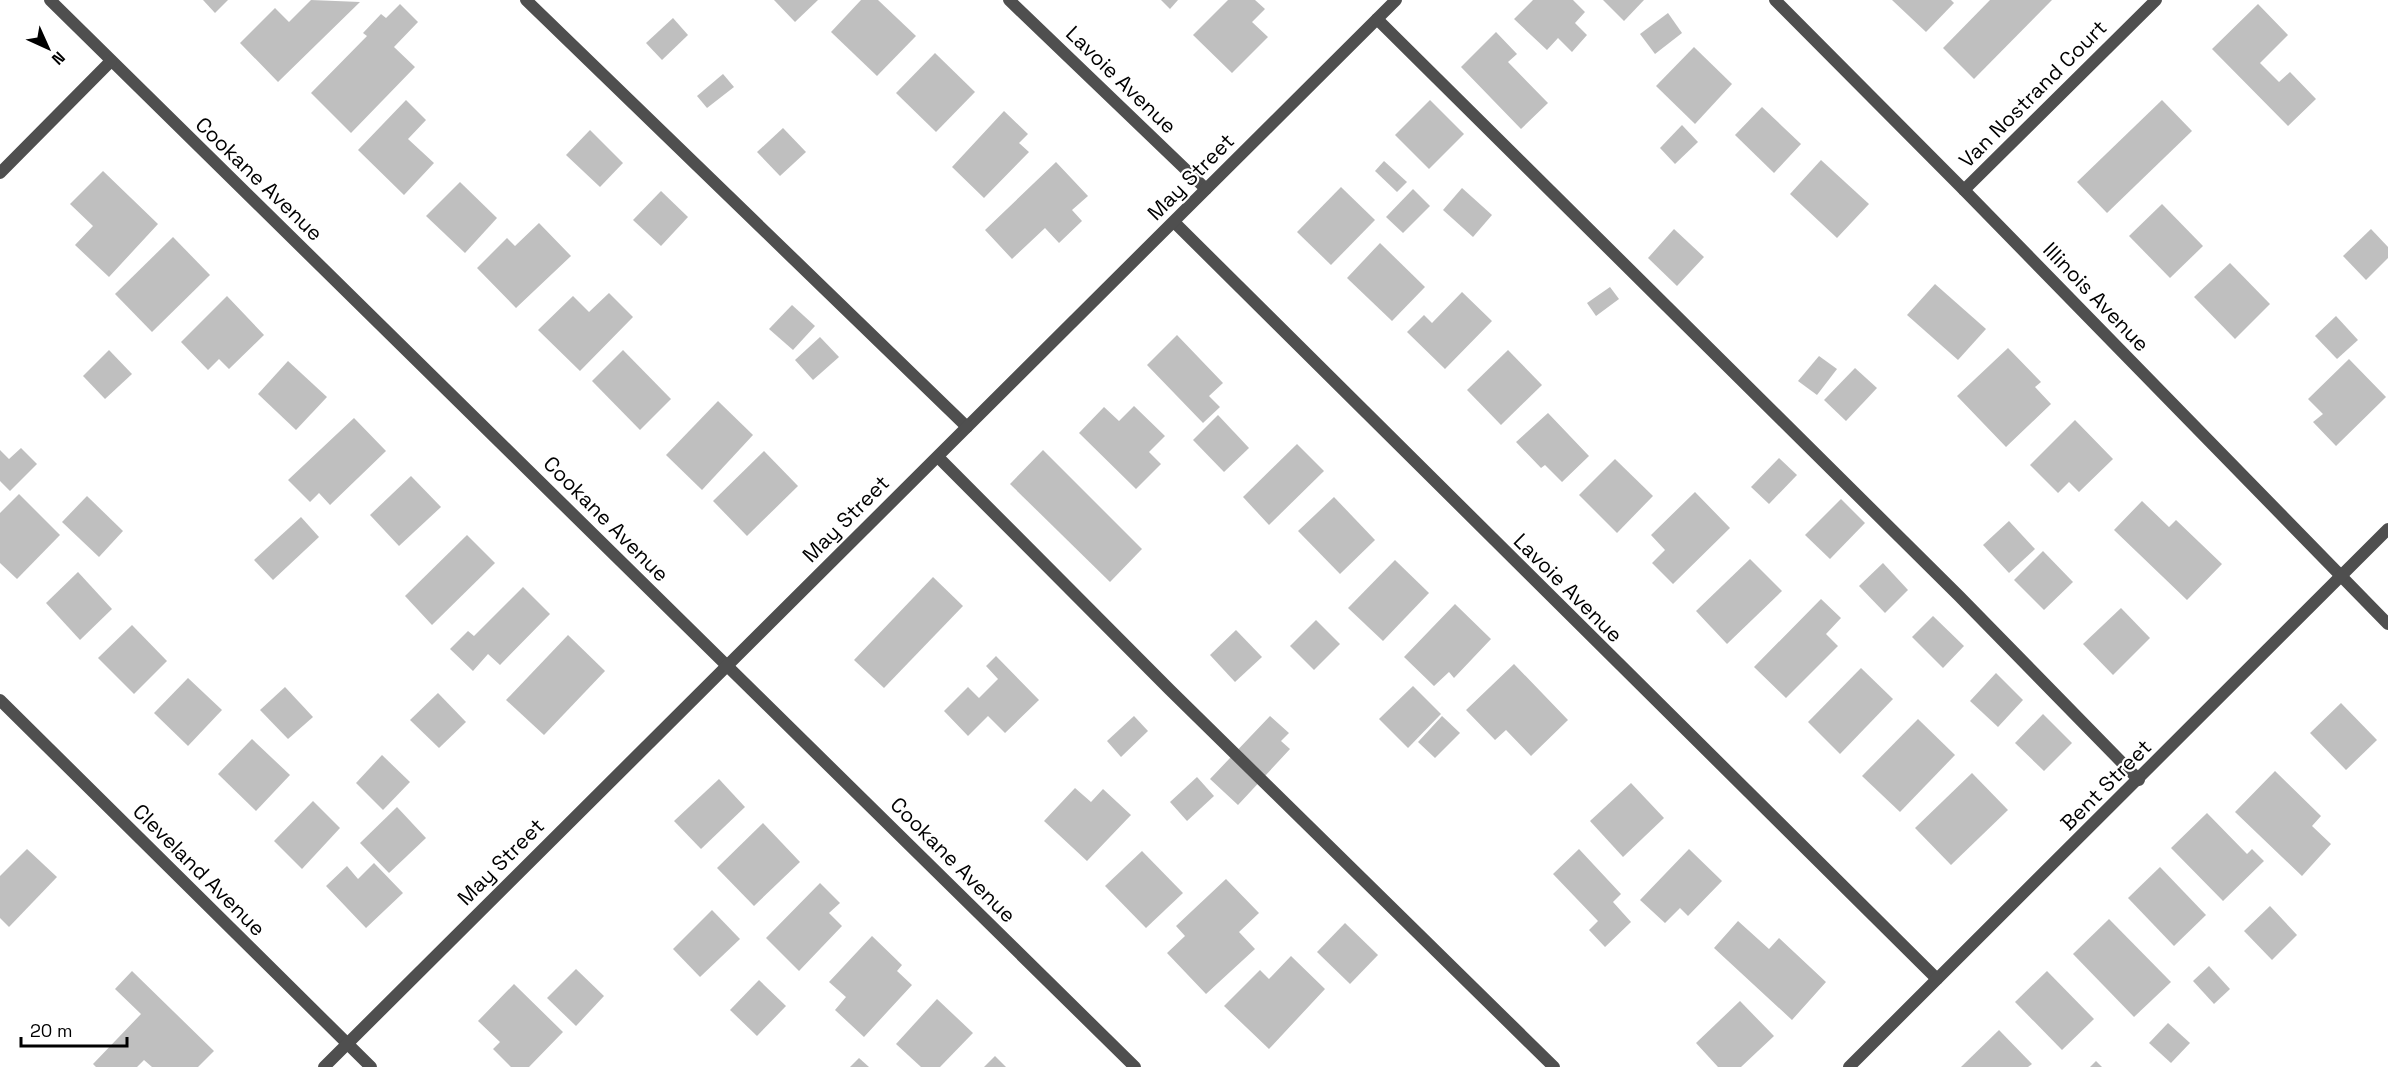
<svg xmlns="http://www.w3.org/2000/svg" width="2388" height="1067" font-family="'Space Grotesk',sans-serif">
<rect width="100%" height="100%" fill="#fff"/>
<g fill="#bfbfbf">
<path d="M203 0H228L215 13Z"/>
<path d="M311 0 360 2 278 82 240 43 275 8 289 22Z"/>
<path d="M774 0H818L795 22Z"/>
<path d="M861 0H878L916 36 877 76 831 32Z"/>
<path d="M1161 0H1178L1170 9Z"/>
<path d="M1228 0H1255L1265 9 1252 22 1268 37 1232 73 1193 35Z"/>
<path d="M1533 0H1573L1585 12 1575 23 1587 35 1572 52 1558 38 1547 50 1514 19Z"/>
<path d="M1603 0H1644L1624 21Z"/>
<path d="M1892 0H1951L1954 3 1926 32Z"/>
<path d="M1990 0H2052L1974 79 1943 48Z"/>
<path d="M400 4 418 22 394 47 415 67 351 133 311 93 367 36 363 33 381 14 386 18Z"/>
<path d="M2258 4 2288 35 2260 63 2279 82 2290 72 2316 99 2288 126 2212 49Z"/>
<path d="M1668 13 1682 33 1655 54 1640 34Z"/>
<path d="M673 18 688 35 662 60 646 43Z"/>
<path d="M1496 32 1517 54 1508 62 1548 103 1521 129 1461 67Z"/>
<path d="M1694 47 1732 84 1695 124 1656 86Z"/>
<path d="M935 53 975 92 936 132 896 93Z"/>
<path d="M723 74 734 87 707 108 697 96Z"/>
<path d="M406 100 426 120 408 139 434 163 404 195 358 150Z"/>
<path d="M1430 100 1464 134 1429 169 1395 135Z"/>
<path d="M2162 100 2192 131 2107 213 2077 182Z"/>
<path d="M1762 107 1801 144 1774 173 1735 135Z"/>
<path d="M1004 111 1028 134 1019 143 1029 152 984 198 952 167Z"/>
<path d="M1682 125 1698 142 1675 164 1660 148Z"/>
<path d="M783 128 806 152 780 176 757 152Z"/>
<path d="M590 130 623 163 600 187 566 155Z"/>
<path d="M1821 160 1869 204 1837 238 1790 194Z"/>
<path d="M1384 161 1407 182 1397 192 1375 171Z"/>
<path d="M1056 162 1088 196 1072 210 1082 221 1059 243 1045 228 1012 259 985 230Z"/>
<path d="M103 171 158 224 109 277 75 245 93 226 70 204Z"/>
<path d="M460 182 497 218 465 253 426 216Z"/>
<path d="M1341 187 1375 220 1331 265 1297 232Z"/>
<path d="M1462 188 1492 215 1473 237 1443 210Z"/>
<path d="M1413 189 1430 206 1403 233 1386 217Z"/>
<path d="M661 191 688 217 661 246 633 220Z"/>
<path d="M2162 204 2203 246 2170 278 2129 236Z"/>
<path d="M539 223 571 256 516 308 477 268 507 238 515 246Z"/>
<path d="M1674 229 1704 257 1677 286 1648 258Z"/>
<path d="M2371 229 2388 247V258L2366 280 2343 256Z"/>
<path d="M173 237 210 275 152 332 115 294Z"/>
<path d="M1380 243 1425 287 1392 321 1347 278Z"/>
<path d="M2230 263 2270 304 2235 339 2194 297Z"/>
<path d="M1935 284 1986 329 1958 360 1907 315Z"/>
<path d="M1610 287 1619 299 1596 316 1587 303Z"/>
<path d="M1462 292 1492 321 1445 369 1407 332 1424 315 1432 323Z"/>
<path d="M609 293 633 317 580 371 538 330 573 296 589 312Z"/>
<path d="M227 296 264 335 229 369 219 359 208 370 181 342Z"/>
<path d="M792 305 815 326 793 350 769 329Z"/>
<path d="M2336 316 2358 340 2337 359 2315 336Z"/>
<path d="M1177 335 1223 383 1209 396 1220 407 1203 423 1147 365Z"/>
<path d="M820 337 839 357 813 380 795 360Z"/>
<path d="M2008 348 2041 382 2035 387 2051 404 2006 447 1957 396Z"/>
<path d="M109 350 132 374 105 399 83 376Z"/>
<path d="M623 350 671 399 640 430 592 381Z"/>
<path d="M1508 350 1542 385 1501 425 1467 390Z"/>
<path d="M1819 356 1837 369 1817 395 1798 381Z"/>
<path d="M2349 359 2386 397 2336 446 2313 422 2323 414 2308 399Z"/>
<path d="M288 361 327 397 296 430 258 394Z"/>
<path d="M1855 368 1877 388 1846 421 1824 400Z"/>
<path d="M718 401 753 435 702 490 666 455Z"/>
<path d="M1134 406 1165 436 1149 452 1161 464 1136 489 1079 433 1104 407 1119 421Z"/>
<path d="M1548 413 1589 456 1562 482 1545 465 1541 468 1516 442Z"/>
<path d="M1218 415 1249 448 1224 472 1193 440Z"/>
<path d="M354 418 386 451 330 505 319 493 310 502 288 480Z"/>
<path d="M2075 420 2113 459 2079 492 2069 482 2058 493 2030 465Z"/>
<path d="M1297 444 1324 471 1269 525 1243 497Z"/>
<path d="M21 448 37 464 10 491 0 481V450L9 459Z"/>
<path d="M1043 450 1142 549 1110 582 1010 484Z"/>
<path d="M764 451 798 486 747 536 713 501Z"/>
<path d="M1779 458 1797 475 1769 504 1751 487Z"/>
<path d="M1615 459 1653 496 1617 533 1579 495Z"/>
<path d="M411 476 441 507 399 546 370 515Z"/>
<path d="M1695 492 1730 528 1673 584 1652 563 1665 550 1651 535Z"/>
<path d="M19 494 60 535 17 579 0 563V513Z"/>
<path d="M87 496 123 531 99 557 62 522Z"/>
<path d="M1334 497 1375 540 1340 574 1298 531Z"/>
<path d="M1841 499 1865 523 1830 559 1805 535Z"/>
<path d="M2142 501 2169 527 2176 520 2222 564 2187 600 2114 530Z"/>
<path d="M301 517 319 537 273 580 254 560Z"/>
<path d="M2009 521 2035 549 2009 573 1983 545Z"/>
<path d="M467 535 495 563 432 625 405 596Z"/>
<path d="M2043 551 2073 582 2044 610 2014 580Z"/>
<path d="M1750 559 1782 591 1727 644 1696 611Z"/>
<path d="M1395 560 1429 593 1383 641 1348 608Z"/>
<path d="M1883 563 1908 590 1885 613 1859 586Z"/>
<path d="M78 572 112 609 80 640 46 603Z"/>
<path d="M933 577 963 606 884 688 854 660Z"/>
<path d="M523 587 550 614 500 665 488 654 473 671 450 649 468 631 474 636Z"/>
<path d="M1821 599 1841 618 1826 634 1838 646 1786 698 1754 667Z"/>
<path d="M1455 604 1491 639 1454 678 1449 672 1434 686 1404 657Z"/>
<path d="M2121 608 2150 638 2113 675 2083 644Z"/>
<path d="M1933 616 1964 646 1943 668 1912 637Z"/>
<path d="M1316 620 1340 644 1314 670 1290 646Z"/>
<path d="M132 625 167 661 134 694 98 658Z"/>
<path d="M1236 630 1262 657 1235 682 1210 655Z"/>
<path d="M568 635 605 671 544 735 506 700Z"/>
<path d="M996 656 1039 700 1005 733 988 716 968 736 944 711 968 687 979 698 998 679 986 666Z"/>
<path d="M1514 664 1568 720 1531 756 1506 730 1495 740 1466 710Z"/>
<path d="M1861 668 1893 699 1840 754 1808 722Z"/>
<path d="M1996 673 2023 700 1998 727 1970 701Z"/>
<path d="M188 678 222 710 188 746 154 713Z"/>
<path d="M1413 686 1441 714 1408 748 1379 719Z"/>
<path d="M285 687 313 717 288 739 260 710Z"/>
<path d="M438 693 466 722 439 748 410 720Z"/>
<path d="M2341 703 2377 740 2346 770 2310 733Z"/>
<path d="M2043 714 2072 743 2044 771 2015 743Z"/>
<path d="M1134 716 1148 731 1121 757 1107 741Z"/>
<path d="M1270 716 1289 733 1281 741 1290 749 1238 805 1210 779Z"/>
<path d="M1442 716 1460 733 1435 758 1418 742Z"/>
<path d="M1918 719 1955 755 1900 812 1862 776Z"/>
<path d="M252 739 290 775 256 811 218 774Z"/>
<path d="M382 755 410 782 383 810 356 783Z"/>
<path d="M2275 771 2321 816 2312 826 2331 844 2302 876 2235 812Z"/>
<path d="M1972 773 2008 810 1951 865 1915 828Z"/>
<path d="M1197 777 1214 796 1187 821 1170 802Z"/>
<path d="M719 779 745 807 701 849 674 821Z"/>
<path d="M1631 783 1664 818 1623 857 1590 821Z"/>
<path d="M1075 788 1091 802 1103 789 1131 815 1087 861 1044 821Z"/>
<path d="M313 801 340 828 302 869 274 841Z"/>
<path d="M397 807 426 838 389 873 360 843Z"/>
<path d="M2207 813 2247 854 2252 849 2264 861 2223 901 2171 848Z"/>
<path d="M763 823 800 862 754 906 717 868Z"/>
<path d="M27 849 57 877 9 927 0 918V876Z"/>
<path d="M1579 849 1621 894 1613 902 1631 922 1605 947 1589 930 1598 921 1553 874Z"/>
<path d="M1689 849 1722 881 1688 916 1680 908 1665 923 1640 900Z"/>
<path d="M1142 851 1183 893 1146 928 1105 886Z"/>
<path d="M374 863 403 893 366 928 326 886 347 866 358 879Z"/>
<path d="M2160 867 2206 915 2174 946 2128 898Z"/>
<path d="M1226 879 1259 913 1239 932 1255 949 1206 994 1167 953 1185 936 1176 926Z"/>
<path d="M820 883 840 903 829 913 842 926 799 971 766 938Z"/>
<path d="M2270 906 2297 935 2272 960 2244 931Z"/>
<path d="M712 910 740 939 700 977 673 949Z"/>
<path d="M2109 919 2171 982 2134 1017 2073 954Z"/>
<path d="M1738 921 1769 949 1779 938 1826 982 1792 1020 1714 948Z"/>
<path d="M1345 923 1378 955 1350 984 1317 952Z"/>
<path d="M872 936 902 965 897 971 912 985 864 1037 835 1010 846 997 829 982Z"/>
<path d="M1291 956 1325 989 1269 1049 1224 1006 1260 970 1269 979Z"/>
<path d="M2209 966 2230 989 2214 1004 2193 981Z"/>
<path d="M576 969 604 996 576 1026 547 998Z"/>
<path d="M132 971 214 1051 198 1067H152L144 1060 137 1067H96L93 1064 141 1014 115 989Z"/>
<path d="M2047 971 2094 1019 2062 1050 2015 1002Z"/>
<path d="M759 980 786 1006 757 1036 730 1010Z"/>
<path d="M514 984 563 1032 529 1067H511L493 1049 500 1042 478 1021Z"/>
<path d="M937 999 973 1033 940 1067H921L896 1044Z"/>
<path d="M1740 1001 1774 1036 1741 1067H1718L1696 1043Z"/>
<path d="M2168 1023 2190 1043 2171 1063 2149 1043Z"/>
<path d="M1999 1030 2032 1064 2028 1067H1961Z"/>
<path d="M995 1056 1006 1067H984Z"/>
<path d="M859 1058 869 1067H850Z"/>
<path d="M2096 1061 2102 1067H2090Z"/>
</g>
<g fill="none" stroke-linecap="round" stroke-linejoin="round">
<g stroke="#4f4f4f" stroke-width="12">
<path d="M526 0 967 427"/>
<path d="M1377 19 1959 596 2139 780"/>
<path d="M938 457 1170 690 1554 1067"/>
</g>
<g stroke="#4f4f4f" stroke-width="12">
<path d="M50 0 1135 1067"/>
<path d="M1009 0 1206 189"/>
<path d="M1775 0 1964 190 2388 624"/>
<path d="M0 173 111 61"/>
<path d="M1964 190 2156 0"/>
<path d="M1174 222 1937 979"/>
<path d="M0 700 371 1067"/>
<path d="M324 1067 1396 0"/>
<path d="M1849 1067 2388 529"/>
</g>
</g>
<g text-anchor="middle" stroke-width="4.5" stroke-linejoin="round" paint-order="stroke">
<g font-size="21" fill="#000" stroke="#fff">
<text transform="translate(1121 80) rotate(44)" y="7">Lavoie Avenue</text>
<text transform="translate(2033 94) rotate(-45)" y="7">Van Nostrand Court</text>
<text transform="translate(1191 177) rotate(-45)" y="7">May Street</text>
<text transform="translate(259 179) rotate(44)" y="7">Cookane Avenue</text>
<text transform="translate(2096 297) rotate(46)" y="7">Illinois Avenue</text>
<text transform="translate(606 519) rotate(45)" y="7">Cookane Avenue</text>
<text transform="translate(846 519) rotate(-45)" y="7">May Street</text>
<text transform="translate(1568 588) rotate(45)" y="7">Lavoie Avenue</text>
<text transform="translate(2106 785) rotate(-45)" y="7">Bent Street</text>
<text transform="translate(953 860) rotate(45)" y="7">Cookane Avenue</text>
<text transform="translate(501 862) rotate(-45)" y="7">May Street</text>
<text transform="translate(199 870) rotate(45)" y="7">Cleveland Avenue</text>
</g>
</g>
<g transform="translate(48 48) rotate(135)" stroke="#ffffff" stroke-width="4.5" paint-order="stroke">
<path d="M0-4.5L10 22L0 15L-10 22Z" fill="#000000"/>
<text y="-9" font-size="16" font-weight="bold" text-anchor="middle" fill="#000000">N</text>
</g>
<path d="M21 1037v9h106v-9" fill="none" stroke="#000000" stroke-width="3"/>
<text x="30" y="1037" font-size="18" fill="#000000" stroke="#ffffff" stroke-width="4.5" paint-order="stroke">20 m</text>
</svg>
